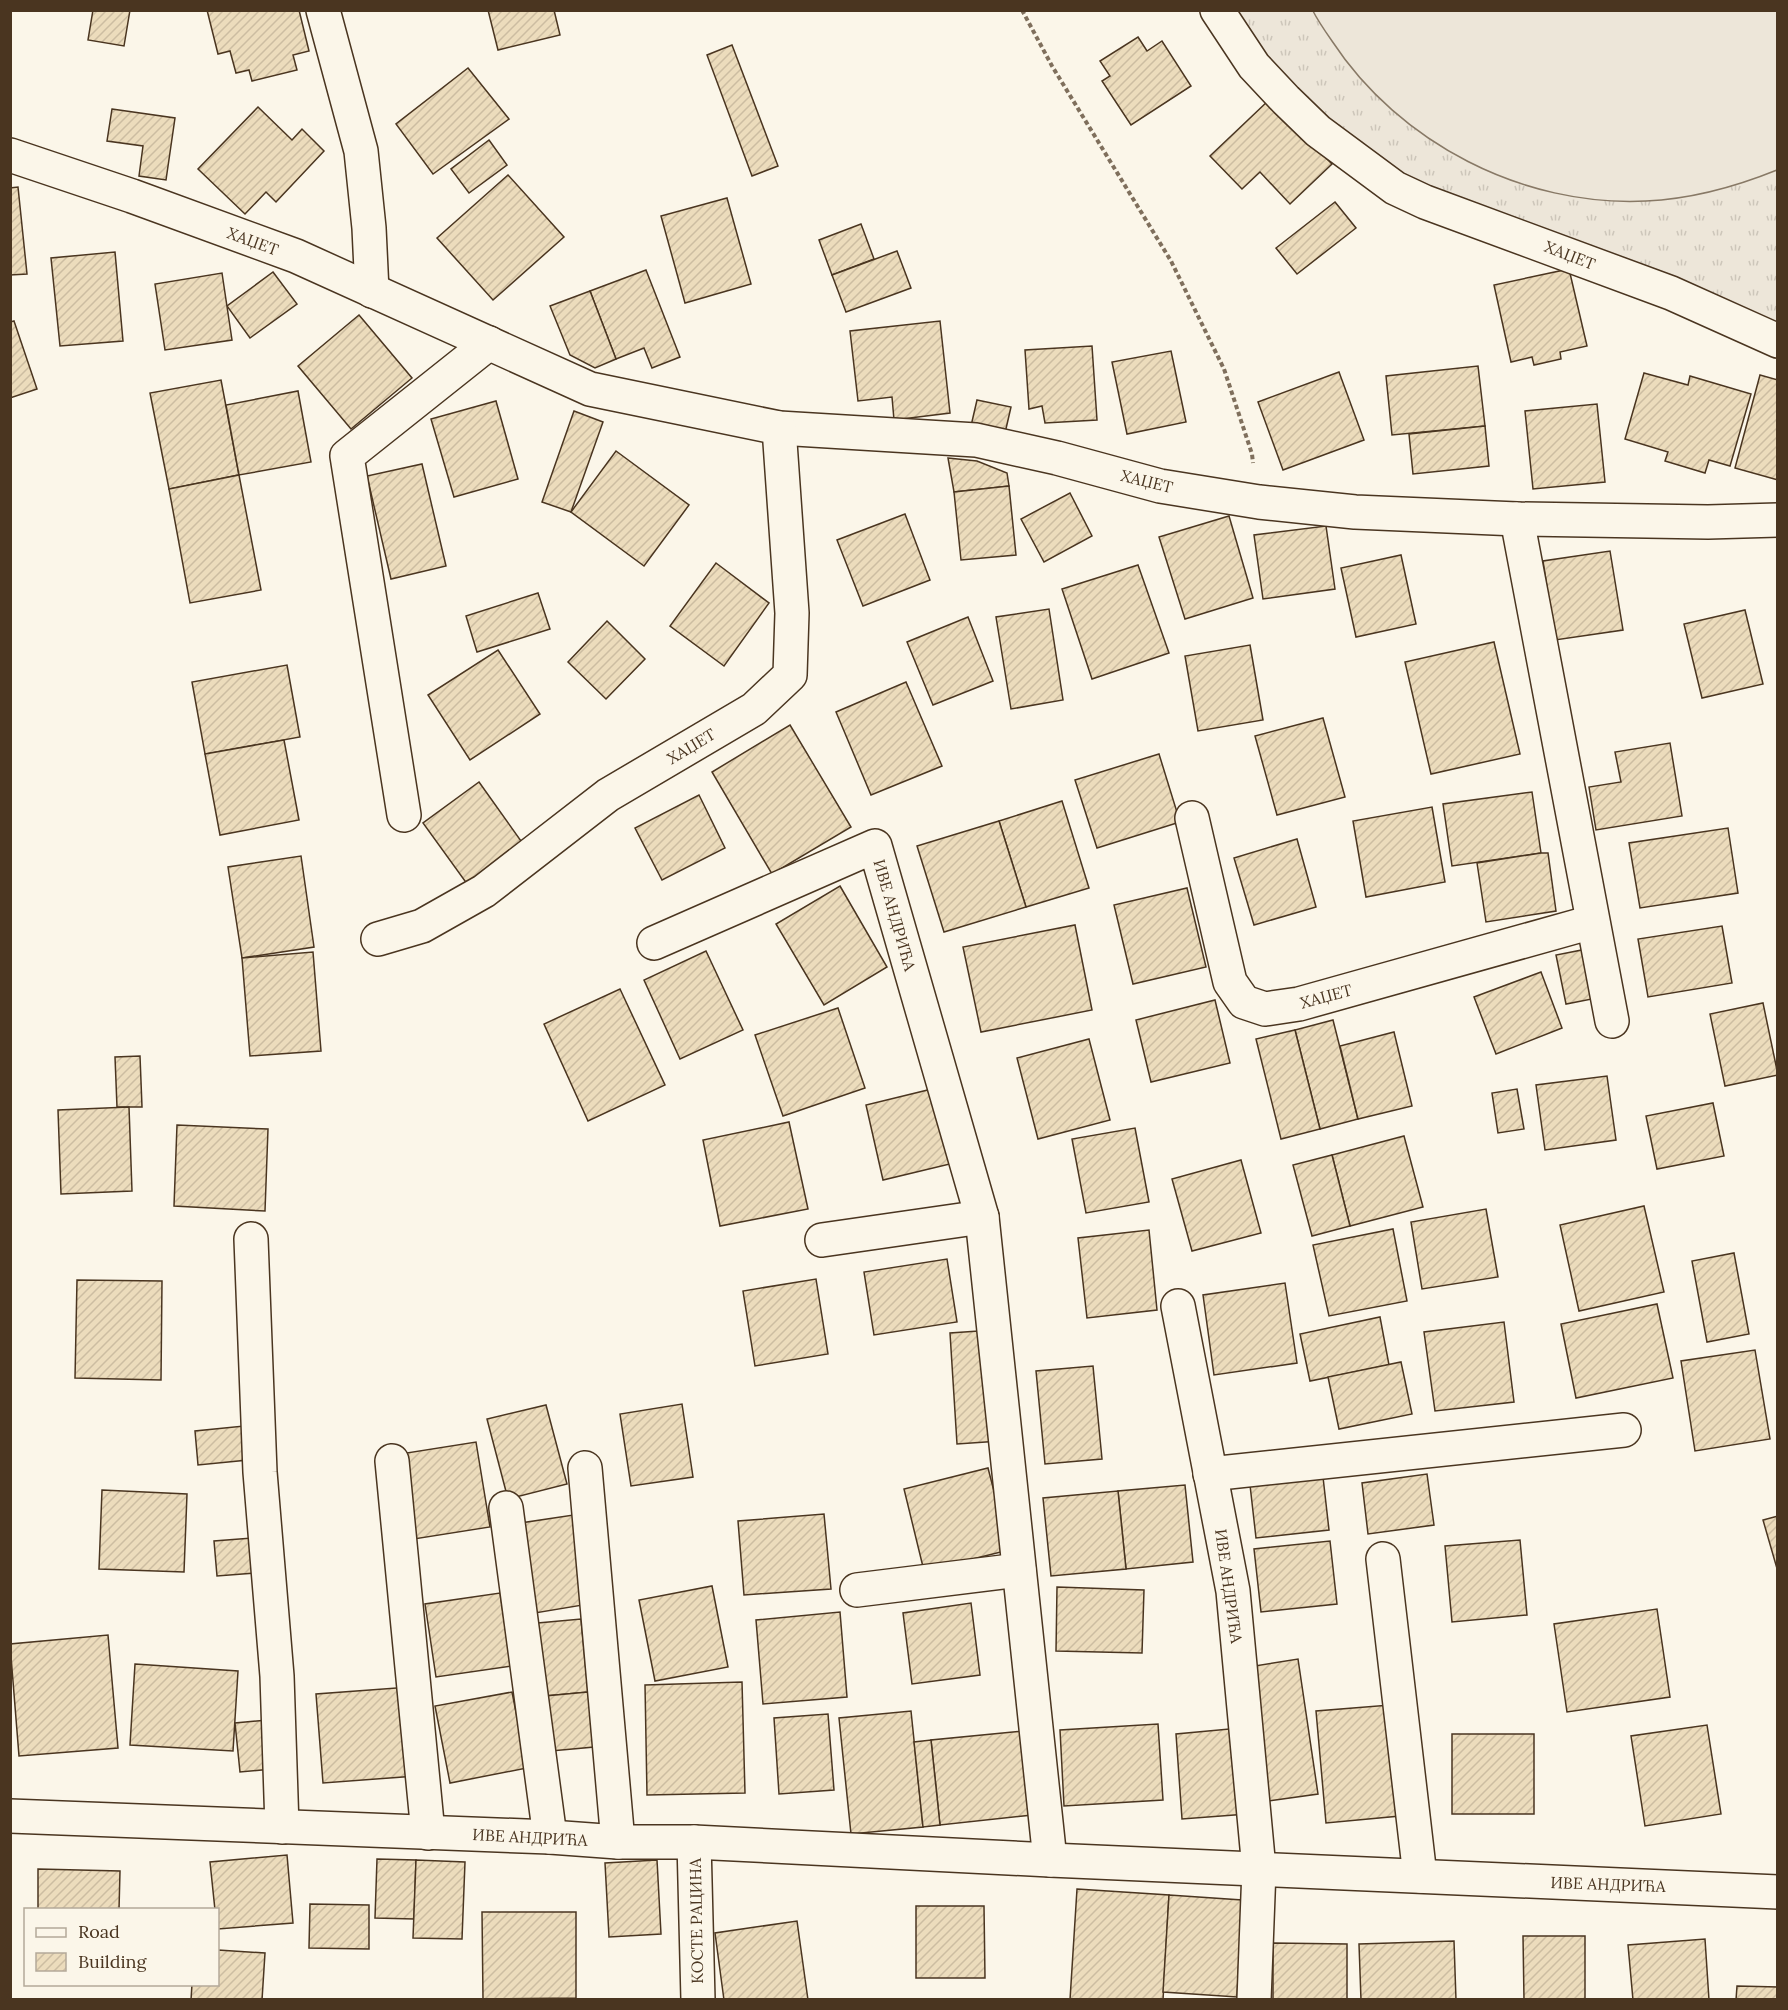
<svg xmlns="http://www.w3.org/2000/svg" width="1788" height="2010" font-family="Lora,serif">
<defs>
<pattern id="grass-tufts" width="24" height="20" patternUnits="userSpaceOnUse" patternTransform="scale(1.5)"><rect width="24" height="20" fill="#ede6d9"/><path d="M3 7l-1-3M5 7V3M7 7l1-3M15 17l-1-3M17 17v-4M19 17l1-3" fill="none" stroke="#cdc6ba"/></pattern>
<pattern id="building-hatch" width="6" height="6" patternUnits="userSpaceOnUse" patternTransform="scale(1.5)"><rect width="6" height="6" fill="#ecdcbc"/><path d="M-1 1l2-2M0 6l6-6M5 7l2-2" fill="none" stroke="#ccbda1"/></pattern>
</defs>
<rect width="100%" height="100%" fill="#fbf6e9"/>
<path fill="url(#grass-tufts)" stroke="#887966" stroke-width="1.5" d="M1217 11H1777V341L1395 188Z"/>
<path fill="#ede6d9" stroke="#887966" stroke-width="1.5" d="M1313 11H1777V170C1735 187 1692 199 1646 201 1523 207 1399 143 1332 41 1325 31 1318 21 1313 11Z"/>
<g fill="url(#building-hatch)" stroke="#4a3520" stroke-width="1.5">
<path d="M93 10H130L124 46 88 40Z"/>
<path d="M207 10H299L309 51 293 55 297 70 252 81 249 70 236 73 230 51 218 54Z"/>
<path d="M488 10H554L560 35 498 50Z"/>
<path d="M1138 37 1147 51 1162 41 1191 86 1131 125 1102 81 1110 76 1100 61Z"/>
<path d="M732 45 778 166 752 176 707 55Z"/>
<path d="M468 68 509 119 433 174 396 124Z"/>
<path d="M1269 100 1332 164 1290 204 1260 172 1242 189 1210 156Z"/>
<path d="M258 107 292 140 302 129 324 151 276 202 266 192 245 214 198 169Z"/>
<path d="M112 109 175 118 166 180 139 176 143 146 107 141Z"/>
<path d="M489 140 507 165 469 193 451 169Z"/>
<path d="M508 175 564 237 493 300 437 238Z"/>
<path d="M18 187 27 274 10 275V188Z"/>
<path d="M727 198 751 284 685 303 661 216Z"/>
<path d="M1335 202 1356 228 1297 274 1276 248Z"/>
<path d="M861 224 874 259 832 275 819 240Z"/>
<path d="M897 251 911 288 846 312 832 275Z"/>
<path d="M115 252 123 341 60 346 51 258Z"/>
<path d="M1569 269 1587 346 1560 352 1561 359 1534 365 1532 357 1511 362 1494 285Z"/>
<path d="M646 270 680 357 652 368 644 348 616 359 590 291Z"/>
<path d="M273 272 297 304 250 338 227 306Z"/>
<path d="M222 273 232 340 165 350 155 284Z"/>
<path d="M590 291 616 359 595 368 570 355 550 306Z"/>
<path d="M359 315 412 378 351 429 298 366Z"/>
<path d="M14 321 37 389 10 398V322Z"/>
<path d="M940 321 950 413 894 420 892 397 858 401 850 331Z"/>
<path d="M1092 346 1097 420 1045 423 1042 406 1029 409 1025 350Z"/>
<path d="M1171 351 1186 422 1127 434 1112 362Z"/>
<path d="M1478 366 1485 426 1392 435 1386 376Z"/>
<path d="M1339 372 1364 440 1283 470 1258 402Z"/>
<path d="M1644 373 1688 385 1690 376 1751 394 1730 466 1709 460 1705 473 1665 461 1668 452 1625 439Z"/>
<path d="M1760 375 1778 380V480L1735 468Z"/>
<path d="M221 380 239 475 169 489 150 393Z"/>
<path d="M298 391 311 462 239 475 226 405Z"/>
<path d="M977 400 1011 407 1005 433 971 426Z"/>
<path d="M496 401 518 479 454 497 431 419Z"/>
<path d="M1597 404 1605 482 1533 489 1525 411Z"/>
<path d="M574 411 603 422 571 512 542 502Z"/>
<path d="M1485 426 1489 466 1413 474 1409 434Z"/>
<path d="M616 451 689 505 644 566 571 512Z"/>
<path d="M948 458 977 461 1007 473 1009 486 954 492Z"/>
<path d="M422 464 446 566 391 579 367 476Z"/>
<path d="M239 475 261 590 190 603 169 489Z"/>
<path d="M1009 486 1016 555 961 560 954 492Z"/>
<path d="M1070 493 1092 536 1044 562 1021 519Z"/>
<path d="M905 514 930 580 863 606 837 540Z"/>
<path d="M1229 516 1253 598 1185 619 1159 537Z"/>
<path d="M1326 526 1335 589 1263 599 1254 535Z"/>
<path d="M1610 551 1623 630 1555 640 1543 561Z"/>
<path d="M1401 555 1416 624 1356 637 1341 568Z"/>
<path d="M716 563 769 603 724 666 670 626Z"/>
<path d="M1138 565 1169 653 1092 679 1062 589Z"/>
<path d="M538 593 550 629 477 652 466 616Z"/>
<path d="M1049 609 1063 700 1011 709 996 617Z"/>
<path d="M1745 610 1763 684 1702 698 1684 624Z"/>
<path d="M968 617 993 681 933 705 907 642Z"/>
<path d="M607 621 645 659 606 699 568 662Z"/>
<path d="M1494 642 1520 754 1431 774 1405 662Z"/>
<path d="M1250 645 1263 720 1198 731 1185 656Z"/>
<path d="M498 650 540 714 470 760 428 695Z"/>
<path d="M287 665 300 737 205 754 192 682Z"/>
<path d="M906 682 942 766 871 795 836 712Z"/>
<path d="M1323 718 1345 797 1277 815 1255 736Z"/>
<path d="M790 725 851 827 772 874 712 772Z"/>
<path d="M284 740 299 820 220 835 205 754Z"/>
<path d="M1670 743 1682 816 1596 830 1589 787 1621 782 1615 752Z"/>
<path d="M1159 754 1180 822 1097 848 1075 780Z"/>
<path d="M479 782 526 848 470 888 423 823Z"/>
<path d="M1532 792 1541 853 1452 866 1443 804Z"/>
<path d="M699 795 725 848 662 880 635 828Z"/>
<path d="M1062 801 1089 888 1026 907 999 821Z"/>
<path d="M1432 807 1445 882 1366 897 1353 821Z"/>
<path d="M999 821 1026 907 944 932 917 846Z"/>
<path d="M1728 828 1738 893 1640 908 1629 843Z"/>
<path d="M1297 839 1316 907 1254 925 1234 858Z"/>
<path d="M1541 853H1548L1556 911 1486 922 1477 863Z"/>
<path d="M301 856 314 947 242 958 228 867Z"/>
<path d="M840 886 887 967 824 1005 776 924Z"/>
<path d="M1187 888 1206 967 1133 984 1114 905Z"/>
<path d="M1075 925 1092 1010 981 1032 963 947Z"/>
<path d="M1722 926 1732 983 1648 997 1638 939Z"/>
<path d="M1582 950 1592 999 1566 1004 1556 955Z"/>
<path d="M706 951 743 1030 680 1059 644 980Z"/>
<path d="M313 952 321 1051 250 1056 242 958Z"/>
<path d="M1541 972 1562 1028 1496 1054 1474 997Z"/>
<path d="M620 989 665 1085 588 1121 544 1024Z"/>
<path d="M1215 1000 1230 1063 1151 1082 1136 1020Z"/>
<path d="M1763 1003 1778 1075 1725 1086 1710 1014Z"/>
<path d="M838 1008 865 1088 783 1116 755 1035Z"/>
<path d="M1333 1020 1358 1119 1320 1129 1295 1030Z"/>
<path d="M1295 1030 1320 1129 1281 1139 1256 1039Z"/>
<path d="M1394 1032 1412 1106 1358 1119 1340 1046Z"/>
<path d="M1089 1039 1110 1120 1038 1139 1017 1058Z"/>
<path d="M140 1056 142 1107H117L115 1057Z"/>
<path d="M1607 1076 1616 1140 1545 1150 1536 1085Z"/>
<path d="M936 1088 954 1163 883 1180 866 1105Z"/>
<path d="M1517 1089 1524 1129 1498 1133 1492 1093Z"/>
<path d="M1713 1103 1724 1156 1657 1169 1646 1116Z"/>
<path d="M129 1107 132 1191 61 1194 58 1110Z"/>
<path d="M789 1122 808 1209 720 1226 703 1140Z"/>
<path d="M177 1125 268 1129 265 1211 174 1206Z"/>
<path d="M1135 1128 1149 1202 1086 1213 1072 1139Z"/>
<path d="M1404 1136 1423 1207 1350 1226 1332 1155Z"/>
<path d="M1332 1155 1350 1226 1312 1236 1293 1165Z"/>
<path d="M1241 1160 1261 1233 1192 1251 1172 1179Z"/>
<path d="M1644 1206 1664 1292 1579 1311 1560 1225Z"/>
<path d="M1486 1209 1498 1277 1422 1289 1411 1222Z"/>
<path d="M1393 1229 1407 1301 1329 1316 1313 1245Z"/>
<path d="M1149 1230 1157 1310 1087 1318 1078 1238Z"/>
<path d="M1734 1253 1749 1334 1707 1342 1692 1261Z"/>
<path d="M947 1259 957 1322 874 1335 864 1272Z"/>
<path d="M816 1279 828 1354 755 1366 743 1291Z"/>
<path d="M77 1280 162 1281 161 1380 75 1378Z"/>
<path d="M1285 1283 1297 1363 1214 1375 1203 1295Z"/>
<path d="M1657 1304 1673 1378 1576 1398 1561 1324Z"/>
<path d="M1380 1317 1389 1365 1310 1381 1300 1334Z"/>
<path d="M1504 1322 1514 1402 1435 1411 1424 1332Z"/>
<path d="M993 1330 1000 1441 957 1444 950 1333Z"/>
<path d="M1755 1350 1770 1439 1695 1451 1681 1361Z"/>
<path d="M1401 1362 1412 1414 1339 1429 1328 1377Z"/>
<path d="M1093 1366 1102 1459 1045 1464 1036 1371Z"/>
<path d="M682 1404 693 1477 631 1486 620 1414Z"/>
<path d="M546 1405 567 1484 508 1499 487 1419Z"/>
<path d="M244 1426 248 1460 198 1465 195 1431Z"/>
<path d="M476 1442 490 1527 414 1539 400 1454Z"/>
<path d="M988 1468 1009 1550 924 1571 904 1489Z"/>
<path d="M1427 1474 1434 1525 1368 1534 1362 1483Z"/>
<path d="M1323 1477 1329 1530 1256 1538 1250 1485Z"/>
<path d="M1185 1485 1193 1562 1126 1569 1118 1491Z"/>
<path d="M102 1490 187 1494 184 1572 99 1569Z"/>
<path d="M1118 1491 1126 1569 1051 1576 1043 1498Z"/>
<path d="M580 1514 595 1603 529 1614 514 1524Z"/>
<path d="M824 1514 831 1589 744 1595 738 1521Z"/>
<path d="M1778 1516V1572L1763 1520Z"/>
<path d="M252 1538 255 1573 217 1576 214 1541Z"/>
<path d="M1520 1540 1527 1615 1452 1622 1445 1546Z"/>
<path d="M1330 1541 1337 1604 1261 1612 1254 1549Z"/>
<path d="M712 1586 728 1667 655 1681 639 1600Z"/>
<path d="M1057 1587 1144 1590 1142 1653 1056 1651Z"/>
<path d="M500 1593 511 1666 436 1677 425 1604Z"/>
<path d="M971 1603 980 1675 912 1684 903 1613Z"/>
<path d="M1657 1609 1670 1697 1567 1712 1554 1624Z"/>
<path d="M840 1612 847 1697 763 1704 756 1620Z"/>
<path d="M581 1619 588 1692 534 1697 527 1624Z"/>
<path d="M108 1635 118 1748 19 1756 10 1644Z"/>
<path d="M1298 1659 1318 1794 1269 1801 1248 1667Z"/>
<path d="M135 1664 238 1671 233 1751 130 1745Z"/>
<path d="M742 1682 745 1793 647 1795 645 1685Z"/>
<path d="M410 1687 416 1776 323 1783 316 1694Z"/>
<path d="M512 1692 527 1768 450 1783 435 1706Z"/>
<path d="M588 1692 594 1747 540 1752 534 1697Z"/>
<path d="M1390 1705 1400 1816 1326 1823 1316 1711Z"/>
<path d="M911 1711 923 1827 851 1834 839 1718Z"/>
<path d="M828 1714 834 1790 779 1794 774 1718Z"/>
<path d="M267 1720 272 1769 240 1772 235 1723Z"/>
<path d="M1158 1724 1163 1800 1064 1806 1060 1730Z"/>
<path d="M1707 1725 1721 1814 1645 1826 1631 1736Z"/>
<path d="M1240 1728 1247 1814 1182 1819 1176 1734Z"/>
<path d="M1023 1731 1032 1815 940 1825 931 1740Z"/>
<rect x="1452" y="1734" width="82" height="80"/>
<path d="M931 1740 940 1825 923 1827 914 1742Z"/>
<path d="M287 1855 293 1923 218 1929V1910H215L210 1862Z"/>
<path d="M377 1859 416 1860 414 1919 375 1918Z"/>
<path d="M416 1860 465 1862 462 1939 413 1938Z"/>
<path d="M657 1860 661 1934 609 1937 605 1863Z"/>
<path d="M38 1869 120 1871 119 1910H38Z"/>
<path d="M1077 1889 1169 1895 1163 2000H1070Z"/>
<path d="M1169 1895 1242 1900 1237 1997 1163 1992Z"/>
<path d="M310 1904 369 1905V1949L309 1948Z"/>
<path d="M916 1906H984L985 1978H916Z"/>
<path d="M482 1912H576V1998L483 1999Z"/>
<path d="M797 1921 808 2000H724L715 1933Z"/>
<path d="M1523 1936H1585V2000H1524Z"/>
<path d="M1705 1939 1709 2000H1633L1628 1945Z"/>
<path d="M1454 1941 1456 2000H1361L1359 1944Z"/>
<path d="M1273 1943 1347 1944V2000H1273Z"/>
<path d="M218 1950 265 1953 262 2000H191L192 1984H218Z"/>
<path d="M1737 1986 1778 1987V2000H1736Z"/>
</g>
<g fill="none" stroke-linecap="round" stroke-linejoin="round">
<g stroke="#4a3520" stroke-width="36">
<g id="minor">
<path d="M323 10 361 151 369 228 372 291"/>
<path d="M1217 10 1254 66 1286 100 1318 131 1395 188 1425 202 1671 293 1778 341"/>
<path d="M10 155 132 196 296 256 590 389 779 428 976 440 1057 458 1160 486 1259 502 1355 512 1517 519 1708 522 1778 520"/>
<path d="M1517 519 1612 1021"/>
<path d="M404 815 347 456 489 343"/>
<path d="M1192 818 1230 982 1244 1002 1265 1009 1299 1004 1592 922"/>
<path d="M378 939 422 926 484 891 608 795 754 709 790 675 792 613 779 428"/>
<path d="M654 943 875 846 982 1217 1050 1860"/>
<path d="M251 1239 260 1472 277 1676 282 1827"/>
<path d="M822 1240 982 1217"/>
<path d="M1178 1306 1233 1591 1259 1869 1254 2000"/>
<path d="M392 1461 428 1833"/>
<path d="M585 1468 618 1842"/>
<path d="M1210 1474 1624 1430"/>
<path d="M506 1508 550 1837"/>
<path d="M1383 1559 1420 1876"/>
<path d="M857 1590 1019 1570"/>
<path d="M10 1816 550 1837 618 1842H694L1050 1860 1778 1892"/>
<path d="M694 1842 698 2000"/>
</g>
</g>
<path stroke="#7f6f5c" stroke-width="4" stroke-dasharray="4.5 3" stroke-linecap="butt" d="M1022 10 1052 66 1171 261 1224 369 1252 454 1253 463"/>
<use href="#minor" stroke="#fbf6e9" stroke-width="33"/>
</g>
<g text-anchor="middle" stroke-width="4.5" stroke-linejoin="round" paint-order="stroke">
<g font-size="16" fill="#4a3520" stroke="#fbf6e9">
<text transform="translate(253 241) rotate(20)" y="6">ХАЏЕТ</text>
<text transform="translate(1570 255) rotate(21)" y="6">ХАЏЕТ</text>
<text transform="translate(1147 481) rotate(14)" y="6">ХАЏЕТ</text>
<text transform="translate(691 746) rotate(-31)" y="6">ХАЏЕТ</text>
<text transform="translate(895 915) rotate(74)" y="6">ИВЕ АНДРИЋА</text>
<text transform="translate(1326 996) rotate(-15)" y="6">ХАЏЕТ</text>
<text transform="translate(1229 1586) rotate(82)" y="6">ИВЕ АНДРИЋА</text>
<text transform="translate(530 1837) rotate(3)" y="6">ИВЕ АНДРИЋА</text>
<text transform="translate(1608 1884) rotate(2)" y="6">ИВЕ АНДРИЋА</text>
<text transform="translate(696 1921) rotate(-91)" y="6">КОСТЕ РАЦИНА</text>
</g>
</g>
<rect width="1788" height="2010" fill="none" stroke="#4a3520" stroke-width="24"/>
<rect x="24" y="1908" width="195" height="78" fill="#fbf6e9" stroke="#b4a999" stroke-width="1.5"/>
<rect x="36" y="1928" width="30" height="9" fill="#fbf6e9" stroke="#b4a999" stroke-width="1.5"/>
<text x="78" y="1938" font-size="18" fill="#4a3520">Road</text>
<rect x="36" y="1953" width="30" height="18" fill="url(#building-hatch)" stroke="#b4a999" stroke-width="1.5"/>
<text x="78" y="1968" font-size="18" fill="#4a3520">Building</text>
</svg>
